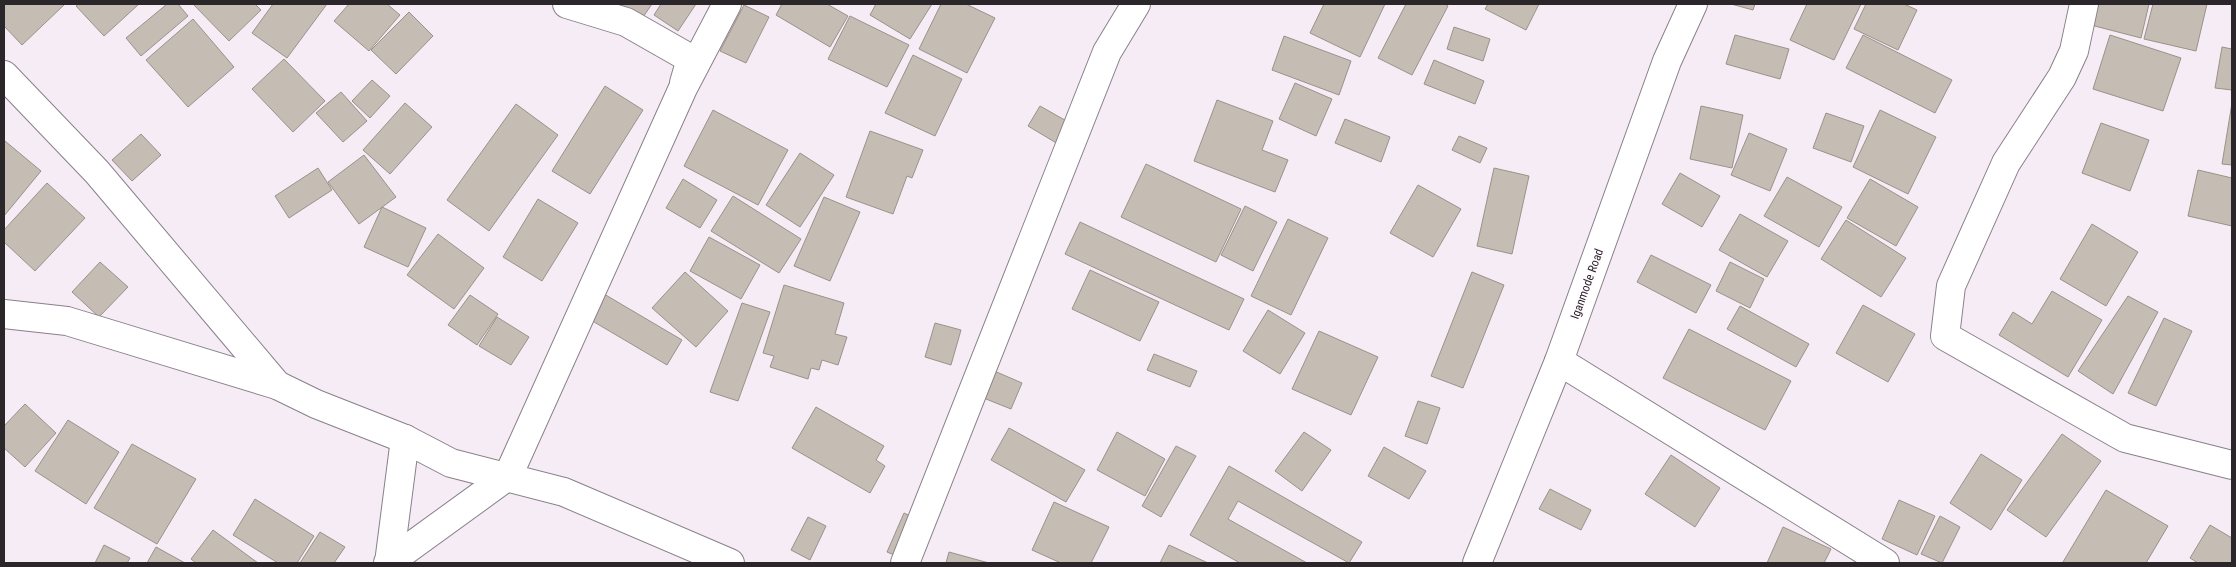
<svg xmlns="http://www.w3.org/2000/svg" width="2236" height="567" font-family="'Roboto Condensed',sans-serif">
<rect width="100%" height="100%" fill="#f5ecf5"/>
<g fill="#c5bdb4" stroke="#9a928a">
<path d="M4 4H65L22 45 4 26Z"/>
<path d="M79 4H139L104 36 76 6Z"/>
<path d="M167 4H178L188 16 141 56 126 38Z"/>
<path d="M193 4H255L261 10 229 41Z"/>
<path d="M273 4H327L287 58 252 33Z"/>
<path d="M349 4H387L400 15 369 51 334 21Z"/>
<path d="M616 4H652L641 20Z"/>
<path d="M661 4H696L678 31 654 15Z"/>
<path d="M782 4H827L848 16 830 47 776 15Z"/>
<path d="M876 4H932L910 39 870 15Z"/>
<path d="M941 4H966L995 18 967 73 919 49Z"/>
<path d="M1324 4H1385L1360 57 1310 33Z"/>
<path d="M1406 4H1445L1448 6 1412 75 1378 58Z"/>
<path d="M1488 4H1539L1526 30 1485 9Z"/>
<path d="M1731 4H1755L1753 10Z"/>
<path d="M1807 4H1861L1834 60 1790 40Z"/>
<path d="M1866 4H1904L1917 10 1898 50 1854 29Z"/>
<path d="M2092 4H2149L2141 38 2087 24Z"/>
<path d="M2153 4H2207L2196 51 2144 39Z"/>
<path d="M744 5 769 17 746 63 720 51Z"/>
<path d="M409 12 433 36 396 74 371 50Z"/>
<path d="M850 16 909 45 887 87 828 59Z"/>
<path d="M193 19 234 67 188 107 146 60Z"/>
<path d="M1454 27 1490 39 1483 61 1447 49Z"/>
<path d="M1735 35 1789 49 1780 79 1726 64Z"/>
<path d="M1863 35 1952 80 1935 113 1846 68Z"/>
<path d="M2110 35 2181 58 2163 111 2093 89Z"/>
<path d="M1284 36 1351 61 1339 95 1272 70Z"/>
<path d="M2222 47 2232 49V90L2215 88Z"/>
<path d="M913 55 962 79 935 136 885 113Z"/>
<path d="M284 59 325 101 293 132 252 89Z"/>
<path d="M1434 60 1484 81 1475 104 1424 84Z"/>
<path d="M372 80 390 96 370 118 352 101Z"/>
<path d="M1295 83 1332 99 1316 136 1279 119Z"/>
<path d="M605 86 643 110 590 194 552 171Z"/>
<path d="M341 92 367 121 343 142 316 113Z"/>
<path d="M1217 100 1273 121 1262 150 1288 160 1275 192 1194 161Z"/>
<path d="M405 103 432 127 390 174 363 150Z"/>
<path d="M2232 103V165L2222 164Z"/>
<path d="M516 104 558 135 489 231 447 200Z"/>
<path d="M1040 106 1070 123 1058 144 1028 126Z"/>
<path d="M1701 106 1743 115 1732 168 1690 159Z"/>
<path d="M713 110 788 150 758 205 684 166Z"/>
<path d="M1880 110 1936 137 1908 194 1853 167Z"/>
<path d="M1826 113 1864 126 1851 162 1813 148Z"/>
<path d="M1345 119 1390 137 1381 162 1335 143Z"/>
<path d="M2101 123 2149 140 2130 191 2082 173Z"/>
<path d="M870 131 923 150 912 178 907 176 893 214 846 197Z"/>
<path d="M1749 133 1787 149 1770 191 1731 175Z"/>
<path d="M141 134 161 155 132 181 112 160Z"/>
<path d="M1459 136 1487 148 1480 163 1452 150Z"/>
<path d="M5 141 41 171 4 216V143Z"/>
<path d="M800 153 834 175 800 227 766 205Z"/>
<path d="M364 155 396 197 359 224 328 182Z"/>
<path d="M1146 164 1241 209 1216 262 1121 217Z"/>
<path d="M318 168 332 190 289 218 275 196Z"/>
<path d="M1494 168 1529 176 1512 254 1477 246Z"/>
<path d="M2198 170 2232 178V226L2188 216Z"/>
<path d="M1680 173 1720 196 1702 227 1662 204Z"/>
<path d="M1787 177 1842 207 1819 247 1764 216Z"/>
<path d="M683 179 717 200 700 228 666 208Z"/>
<path d="M1870 179 1918 207 1896 246 1847 218Z"/>
<path d="M47 183 85 218 35 271 4 242V230Z"/>
<path d="M1418 185 1461 209 1433 257 1390 233Z"/>
<path d="M733 196 801 239 779 273 711 231Z"/>
<path d="M824 197 860 212 830 281 794 266Z"/>
<path d="M538 199 578 223 542 281 503 257Z"/>
<path d="M1245 206 1277 222 1253 271 1221 255Z"/>
<path d="M382 207 426 228 408 267 364 247Z"/>
<path d="M1740 214 1788 241 1767 277 1719 250Z"/>
<path d="M1288 219 1328 238 1291 315 1251 296Z"/>
<path d="M1846 220 1906 258 1881 297 1821 259Z"/>
<path d="M1080 222 1244 299 1229 330 1065 254Z"/>
<path d="M2092 224 2138 252 2106 306 2060 279Z"/>
<path d="M438 234 484 268 454 309 407 275Z"/>
<path d="M709 237 760 265 741 299 690 271Z"/>
<path d="M1651 255 1711 285 1696 313 1637 282Z"/>
<path d="M100 262 128 287 99 317 72 292Z"/>
<path d="M1730 262 1764 279 1750 308 1716 291Z"/>
<path d="M1090 270 1159 302 1140 341 1072 309Z"/>
<path d="M685 272 728 311 696 347 652 308Z"/>
<path d="M1472 272 1504 285 1463 388 1431 376Z"/>
<path d="M784 285 844 303 835 334 847 337 838 365 822 360 819 370 811 368 808 379 770 367 774 356 763 353Z"/>
<path d="M2052 291 2102 320 2068 377 1999 335 2013 312 2032 324Z"/>
<path d="M604 294 682 340 667 365 589 319Z"/>
<path d="M470 295 498 314 477 345 448 325Z"/>
<path d="M2128 296 2158 312 2113 394 2078 371Z"/>
<path d="M742 303 770 312 738 401 710 392Z"/>
<path d="M1863 305 1915 334 1888 382 1836 353Z"/>
<path d="M1740 306 1809 344 1796 367 1727 329Z"/>
<path d="M1268 310 1305 333 1280 374 1243 351Z"/>
<path d="M497 317 529 337 511 365 479 346Z"/>
<path d="M2164 318 2192 331 2156 406 2128 393Z"/>
<path d="M935 323 961 330 951 365 925 357Z"/>
<path d="M1689 329 1791 381 1765 430 1663 378Z"/>
<path d="M1319 331 1378 357 1351 415 1292 389Z"/>
<path d="M1154 354 1197 371 1190 387 1147 370Z"/>
<path d="M992 370 1022 383 1011 409 981 397Z"/>
<path d="M1418 401 1440 408 1427 444 1405 436Z"/>
<path d="M25 404 56 433 25 467 4 448V426Z"/>
<path d="M816 407 884 446 876 460 885 466 870 493 792 448Z"/>
<path d="M68 420 119 452 86 504 35 471Z"/>
<path d="M1009 428 1085 470 1066 502 991 460Z"/>
<path d="M1117 432 1165 459 1145 496 1097 470Z"/>
<path d="M1304 432 1331 450 1302 491 1275 471Z"/>
<path d="M2062 434 2101 461 2046 537 2007 510Z"/>
<path d="M132 444 196 479 157 544 94 508Z"/>
<path d="M1176 446 1196 456 1161 517 1142 506Z"/>
<path d="M1384 447 1426 471 1409 499 1368 476Z"/>
<path d="M1981 454 2022 480 1991 530 1950 503Z"/>
<path d="M1671 455 1720 488 1695 527 1645 494Z"/>
<path d="M1229 466 1362 542 1349 563 1238 501 1228 519 1307 563H1240L1190 535Z"/>
<path d="M1550 489 1591 510 1581 530 1539 509Z"/>
<path d="M2106 490 2168 526 2146 563H2065L2063 562Z"/>
<path d="M255 499 314 536 297 563H278L233 535Z"/>
<path d="M1899 500 1935 516 1917 555 1882 539Z"/>
<path d="M1054 502 1109 527 1091 563H1061L1032 550Z"/>
<path d="M904 513 921 521 904 559 887 552Z"/>
<path d="M1940 516 1960 527 1942 563 1921 554Z"/>
<path d="M808 517 826 526 810 560 791 550Z"/>
<path d="M2210 525 2232 538V563H2198L2190 558Z"/>
<path d="M1783 527 1831 549 1824 563H1767Z"/>
<path d="M213 530 258 563H196L191 559Z"/>
<path d="M320 532 345 547 334 563H300Z"/>
<path d="M104 545 130 558 127 563H95Z"/>
<path d="M1169 545 1208 563H1160Z"/>
<path d="M156 547 185 563H147Z"/>
<path d="M949 552 989 563H946Z"/>
</g>
<g fill="none" stroke-linecap="round" stroke-linejoin="round">
<g stroke="#898189" stroke-width="30">
<g id="minor">
<path d="M567 4 626 22 691 59 684 83"/>
<path d="M2084 4 2074 51 2062 77 2006 163 1951 286 1945 336 2125 438 2232 465"/>
<path d="M4 75 97 172 277 385 316 404 405 439 451 463 564 492 730 563"/>
<path d="M4 314 67 321 277 385"/>
<path d="M1559 361 1885 563"/>
<path d="M388 563 508 476 683 88 727 4"/>
<path d="M389 563 405 439"/>
<path d="M905 563 1107 52 1136 4"/>
<path d="M1477 563 1559 361 1667 61 1693 4"/>
</g>
</g>
<use href="#minor" stroke="#fff" stroke-width="28"/>
</g>
<g text-anchor="middle" stroke-width="5" stroke-linejoin="round" paint-order="stroke">
<g font-size="12" fill="#2a2629" stroke="#fffbff">
<text transform="translate(1587 284) rotate(-70)" y="4">Iganmode Road</text>
</g>
</g>
<rect width="2236" height="567" fill="none" stroke="#2a2629" stroke-width="10"/>
</svg>
